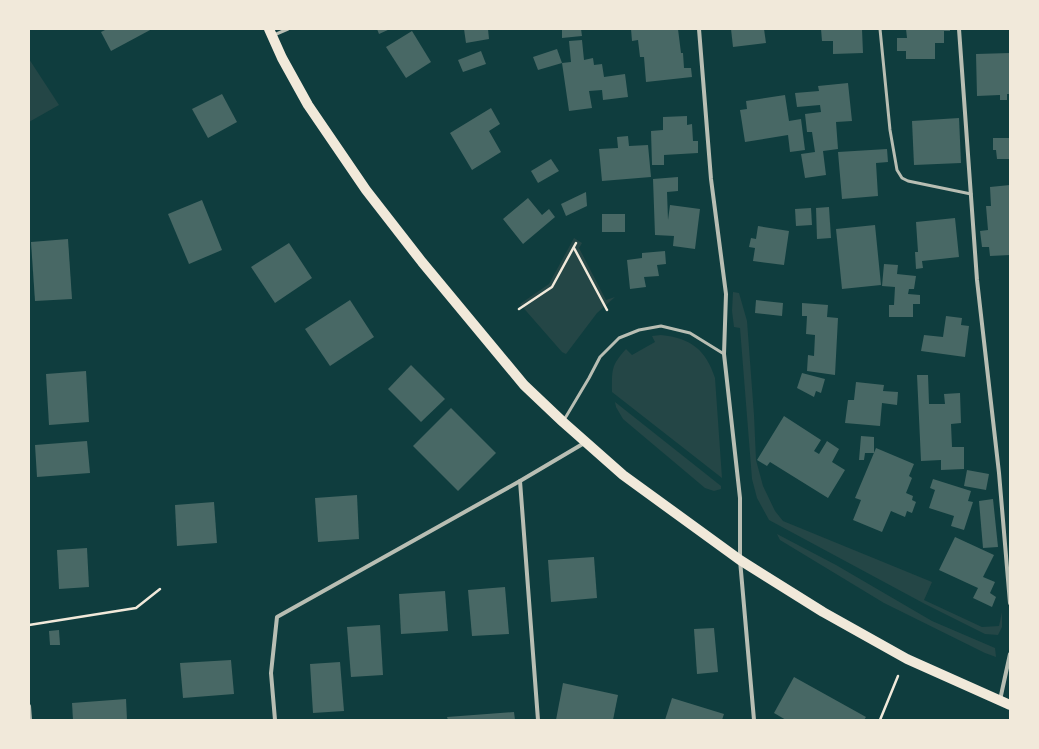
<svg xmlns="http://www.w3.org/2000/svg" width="1039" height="749" font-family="Commissioner,sans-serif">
<rect width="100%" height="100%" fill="#0f3d3e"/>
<g fill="#244646">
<path d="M29 59 59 105 29 122Z"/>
<path d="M574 238 582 243 579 248 606 300 615 297 597 313 566 354 562 352 520 304 549 284Z"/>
<path d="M733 292 739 293 747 321 754 415 756 460 763 486 775 511 783 521 932 582 924 600 982 627 999 626 1002 612V627L998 635 985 634 925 604 769 520 757 498 752 479 740 328 734 327 732 311Z"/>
<path d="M661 335C691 338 706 350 715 378L722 478 612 392C612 369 611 366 626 349L632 355 655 342 652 336Z"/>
<path d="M615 402 721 486V489L714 491 705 488 623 419 616 407Z"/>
<path d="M777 534 836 565 932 621 995 648 996 657 985 653 884 603 780 540Z"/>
</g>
<g fill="#486865">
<path d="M107 29H152L111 51 101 32Z"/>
<path d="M377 29H390L379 34Z"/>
<path d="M464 29H488L489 39 466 43Z"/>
<path d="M562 29H581L582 36 562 38Z"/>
<path d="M631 29H678L681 53H683L684 68H691L692 77 646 82 644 57H640L638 40 632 41Z"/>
<path d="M731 29H764L766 43 733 47Z"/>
<path d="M821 29H862L863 53 833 54V41H822Z"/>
<path d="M906 29H950V31H944V43H935V59H906V51H897V38H907Z"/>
<path d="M412 31 431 62 406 78 386 47Z"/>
<path d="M582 40 584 60 593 58 594 65 602 64 604 77 625 74 628 97 603 100 602 90 589 91 592 108 569 111 562 63 571 62 569 41Z"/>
<path d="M557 49 562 63 538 70 533 57Z"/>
<path d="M481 51 486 64 463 72 458 60Z"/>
<path d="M1010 53V94H1007V100H1000V95L977 96 976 54Z"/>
<path d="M848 83 852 121 836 122 838 149 823 151 826 175 805 178 801 154 815 152 812 132H807L805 114 821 112 820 105 797 107 795 93 819 91 818 86Z"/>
<path d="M222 94 237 122 208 138 192 109Z"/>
<path d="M785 95 789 121 801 119 805 150 790 152 788 135 745 142 740 110 747 109 746 101Z"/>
<path d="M491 108 500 124 489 131 501 152 472 170 450 133Z"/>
<path d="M687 116V125L692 124 693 141H698V153L664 155V165H652L651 131 663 130V117Z"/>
<path d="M959 118 961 163 914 165 912 121Z"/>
<path d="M628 136 629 146 648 145 651 177 602 181 599 149 618 148 617 137Z"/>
<path d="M993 138H1010V159H997L996 150H993Z"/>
<path d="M887 149 888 162 876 163 878 196 842 199 838 152Z"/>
<path d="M551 159 559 171 538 183 531 171Z"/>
<path d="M678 177V191L667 192 668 220 670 205 700 209 695 249 673 246 674 236 655 235 653 179Z"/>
<path d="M1010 185V255L990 256 989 247H982L980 231 988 230 986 206H991L990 187Z"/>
<path d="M586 192 587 206 566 216 561 204Z"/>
<path d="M528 198 542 215 549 209 555 217 523 244 503 219Z"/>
<path d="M202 200 222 250 189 264 168 214Z"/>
<path d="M829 207 831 238 817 239 816 208Z"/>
<path d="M811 208 812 225 796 226 795 209Z"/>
<rect x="602" y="214" width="23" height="18"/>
<path d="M955 218 959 257 922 261 923 268 916 269 915 252H918L916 222Z"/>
<path d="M875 225 881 285 842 289 836 229Z"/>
<path d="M758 226 789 231 784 265 753 261 755 248 749 247 751 238 756 239Z"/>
<path d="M68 239 72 299 35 301 31 242Z"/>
<path d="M289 243 312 278 275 303 251 267Z"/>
<path d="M665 251 666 264 657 265 659 276 644 277 646 287 630 289 627 260 642 258V253Z"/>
<path d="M884 264 898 265 897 274 916 276 914 289H909L908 294 920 295V304H913V317H889V305H894L895 287 882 286Z"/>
<path d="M350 300 374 337 330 366 305 329Z"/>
<path d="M756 300 783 303 782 316 755 313Z"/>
<path d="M802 303 828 305 827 317 838 318 835 375 807 371 808 355 814 356 815 335 806 334 807 316H802Z"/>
<path d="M946 316 962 318 961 325 969 326 965 357 921 351 924 335 943 337Z"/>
<path d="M411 365 445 399 421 422 388 389Z"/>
<path d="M86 371 89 422 49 425 46 374Z"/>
<path d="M802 373 825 379 821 393 816 391 814 397 797 388Z"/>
<path d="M917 375H928L929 404H945L944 394 960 393 961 423 951 424 952 447H964V469L941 470V460L921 461Z"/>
<path d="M856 382 884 385 883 391 898 392 897 405 882 403 880 426 845 423 848 400H854Z"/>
<path d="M451 408 496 453 458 491 413 446Z"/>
<path d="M784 416 821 440 814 451 819 454 827 441 839 449 832 462 845 470 828 498 770 462 767 466 757 460Z"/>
<path d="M861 436 874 437V453H865L864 460H859Z"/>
<path d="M87 441 90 473 37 477 35 445Z"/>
<path d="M876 448 914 464 909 476 912 478 906 493 913 496 912 500 916 502 912 513 907 511 905 517 891 511 882 532 853 520 861 500 855 498Z"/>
<path d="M967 470 989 474 986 490 964 486Z"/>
<path d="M933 479 971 491 968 501 973 502 964 530 951 526 954 516 929 508 935 490 930 488Z"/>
<path d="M357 495 359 539 318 542 315 498Z"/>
<path d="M993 499 998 547 983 548 979 501Z"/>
<path d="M214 502 217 543 177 546 175 505Z"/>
<path d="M955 537 994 555 983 577 995 582 990 593 996 597 992 607 973 598 978 588 939 570Z"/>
<path d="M87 548 89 587 59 589 57 550Z"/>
<path d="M594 557 597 598 551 602 548 560Z"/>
<path d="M505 587 509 634 472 636 468 590Z"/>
<path d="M445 591 448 631 401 634 399 594Z"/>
<path d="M380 625 383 675 351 677 347 627Z"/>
<path d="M714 628 718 672 697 674 694 629Z"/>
<path d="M59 630 60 645H50L49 631Z"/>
<path d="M231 660 234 694 183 698 180 663Z"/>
<path d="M340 662 344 711 313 713 310 664Z"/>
<path d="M794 677 866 717 864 720H786L774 713Z"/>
<path d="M563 683 618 695 613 720H556Z"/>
<path d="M672 698 724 714 722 720H665Z"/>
<path d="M126 699 127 720H73L72 703Z"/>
<path d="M514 712 515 720H448L447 717Z"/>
</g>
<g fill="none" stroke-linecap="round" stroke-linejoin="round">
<g stroke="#f1e9da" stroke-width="2.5">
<path d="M574 248 607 310"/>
<path d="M519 309 552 287 576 243"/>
<path d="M29 625 136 608 160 589"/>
<path d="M880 720 898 676"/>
</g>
<g stroke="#b8beb3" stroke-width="3">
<path d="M880 29 890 130 897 170 902 178 908 181 971 194"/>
<path d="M274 35 288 29"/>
<path d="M564 420 589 378 600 357 619 338 639 330 661 326 690 333 724 354"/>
</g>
<g stroke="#b8beb3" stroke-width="4">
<path d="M699 29 711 179 726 294 724 354 740 498V560L754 720"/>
<path d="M959 29 977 280 999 473 1010 603"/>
<path d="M520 481 538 720"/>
<path d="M1000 700 1010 654"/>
<path d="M29 706 30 720"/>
<path d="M275 720 271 673 277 617 520 481 586 442"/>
</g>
<path stroke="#f1e9da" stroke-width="10" d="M269 29 282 58 308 105 366 190 422 262 524 385 563 422 623 475 740 560 823 612 907 659 1010 705"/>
</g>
<rect width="1039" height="749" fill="none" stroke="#f1e9da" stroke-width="60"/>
</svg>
